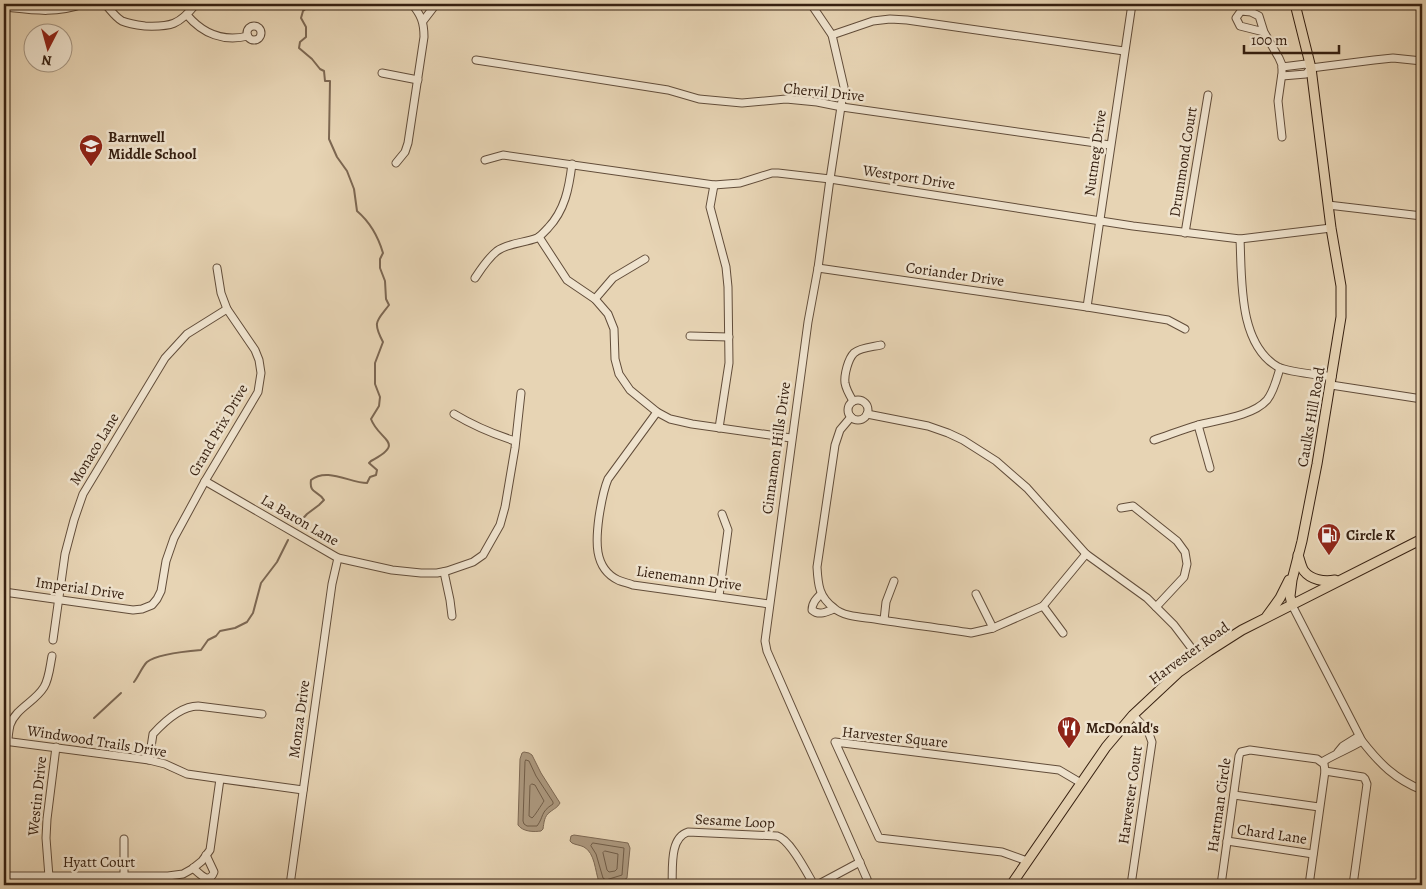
<svg xmlns="http://www.w3.org/2000/svg" width="1426" height="889" font-family="Alegreya,serif">
<rect width="100%" height="100%" fill="#e7d4b4"/>
<filter id="stains"><feTurbulence type="fractalNoise" baseFrequency=".004" numOctaves="4"/><feColorMatrix values="0 0 0 0 .2 0 0 0 0 .09 0 0 0 0 .02 0 0 0 .5 -.17"/></filter>
<radialGradient id="worn" r=".72"><stop offset=".6" stop-color="#630" stop-opacity="0"/><stop offset="1" stop-color="#630" stop-opacity=".3"/></radialGradient>
<g fill="#ab977d" stroke="#7c6752">
<path d="M524 752 529 753 532 755 541 773 560 803C557 808 555 808 550 812 544 816 544 823 543 829L541 831C534 832 523 832 518 825L520 759 522 753Z"/>
<path d="M574 835 628 843 630 848 627 878C620 883 607 886 599 882 595 871 595 853 584 847 580 845 576 845 572 843L570 841 571 836Z"/>
</g>
<g fill="none" stroke-linecap="round" stroke-linejoin="round">
<g stroke="#705c47" stroke-width="1">
<path d="M526 760 529 761 536 776 553 802V804C540 812 544 817 537 826H527L524 824 523 821 525 762Z"/>
<path d="M532 784 535 785 544 801C542 804 534 817 532 818L529 816 530 786Z"/>
<path d="M593 843 624 848 622 875 606 880 603 878 596 854 591 846Z"/>
<path d="M605 851 618 854 617 869 615 871 609 872 607 870 603 853Z"/>
</g>
<g stroke="#7c6752" stroke-width="2">
<path d="M299 523 307 514 319 505 324 500C318 490 309 494 311 480 327 467 350 483 367 483L370 477 376 475 377 470 369 463 371 461C407 442 379 441 371 419L379 406 380 397 375 384V363L383 342C372 321 377 321 389 305L386 299 385 281 380 268V259L383 253C378 236 371 223 357 211L354 189 347 171 337 157 329 139 330 81H325L324 71 320 69 312 59 299 48 300 42 306 37V27L301 18 303 11 312 4"/>
<path d="M134 682C138 677 142 667 147 662 157 654 189 651 201 650L208 640 216 636 220 631 235 628 247 622 253 613 261 583 277 562 288 540"/>
<path d="M94 718 121 693"/>
</g>
<g stroke="#624d3a" stroke-width="9">
<g id="minor">
<path d="M105 4C110 9 115 17 122 21 129 24 137 25 145 26 171 27 179 25 196 4"/>
<path d="M811 4 832 35 844 87 830 179 818 268 808 322 765 641 767 651 867 879 869 885"/>
<path d="M4 7C32 10 55 14 83 4"/>
<path d="M187 15C203 34 224 42 248 36"/>
<path d="M423 21 433 8V4"/>
<circle cx="254" cy="33" r="7"/>
<path d="M1264 32 1259 16 1251 12 1241 11 1236 18 1240 26 1264 32 1279 58 1282 65V73L1278 101 1282 137"/>
<path d="M832 35 873 21 890 19 907 20 1124 51"/>
<path d="M476 60 668 90 699 99 742 103 786 99 817 102 842 107 1110 145"/>
<path d="M1282 67 1306 64 1311 68"/>
<path d="M1311 68 1374 60 1393 58 1422 61"/>
<path d="M382 73 418 80"/>
<path d="M1282 76 1306 74 1311 68"/>
<path d="M485 160 503 155 714 185 740 183 772 173H778L830 179 1133 226 1240 239 1331 228"/>
<path d="M396 163 405 152 408 143 424 37C424 22 421 15 412 4"/>
<path d="M714 185 710 207 726 267 728 287 729 363 719 428"/>
<path d="M1328 205 1422 216"/>
<path d="M1185 233 1208 95"/>
<path d="M539 237 567 280 595 299 608 314 614 329 615 359 619 374 630 390 657 412 670 419 692 424 791 438"/>
<path d="M1240 239C1242 279 1238 344 1278 367 1288 372 1320 375 1332 377"/>
<path d="M818 268 1087 307 1168 320 1185 329"/>
<path d="M475 278C481 269 488 258 497 251 508 243 524 243 537 238 541 236 545 231 548 228 565 210 569 188 572 164"/>
<path d="M595 299 613 278 645 259"/>
<path d="M1087 307 1132 4"/>
<path d="M690 336 729 337"/>
<path d="M1331 385 1422 399"/>
<circle cx="858" cy="410" r="10"/>
<path d="M853 401C850 396 846 389 845 383 844 375 848 359 854 353 861 347 873 347 881 345"/>
<path d="M657 412 608 479C603 491 601 504 599 517 596 539 593 568 618 580 622 582 628 583 633 585L769 604"/>
<path d="M454 414C474 426 493 434 515 441"/>
<path d="M867 414 928 426 948 433 963 440 996 461 1027 488 1086 554 1147 598 1174 625 1199 658"/>
<path d="M851 417 840 430 835 445 817 567C818 585 819 597 834 608 844 617 862 617 875 619 907 624 939 628 971 633L993 628 1043 606 1086 554"/>
<path d="M1198 425 1210 468"/>
<path d="M1154 440C1169 435 1184 429 1198 425 1218 420 1253 416 1267 400 1274 391 1277 378 1280 368"/>
<path d="M205 481 338 558 392 570 421 573H437L447 571 473 562 483 555 500 525 505 507 515 448 521 393"/>
<path d="M1121 508 1133 506 1177 541 1185 552 1187 564 1184 577 1156 607"/>
<path d="M444 572 450 600 452 616"/>
<path d="M4 592 133 610 142 609 152 605 157 599 161 591 166 561 174 538 205 481 258 392 261 373 259 360 255 350 227 309 221 293 217 268"/>
<path d="M821 594C816 599 812 603 812 610 819 616 826 612 834 609"/>
<path d="M976 594 993 628"/>
<path d="M719 596 728 530 722 514"/>
<path d="M1292 605 1362 741C1380 764 1395 779 1422 790"/>
<path d="M1043 606 1063 633"/>
<path d="M884 620 886 602 894 581"/>
<path d="M53 640 65 554 74 520 83 494 165 358 187 334 227 309"/>
<path d="M4 741 149 760 165 764 187 774 215 778 303 790"/>
<path d="M8 741C8 736 9 730 10 725 16 708 35 702 44 687 49 679 50 666 52 656"/>
<path d="M1338 752 1343 746 1359 736"/>
<path d="M149 760 153 734C164 722 182 706 198 706L262 714"/>
<path d="M1322 762C1335 754 1349 749 1362 741"/>
<path d="M1325 771 1363 777 1365 779 1367 784 1353 885"/>
<path d="M1234 795 1319 807"/>
<path d="M1227 841 1313 854"/>
<path d="M1027 861 1002 852 879 838 835 742 1059 770 1081 783"/>
<path d="M193 868C200 874 209 885 214 872L206 855"/>
<path d="M4 876H168L183 874 192 869 202 861 210 850 220 779"/>
<path d="M124 876V839"/>
<path d="M49 877 46 838 47 819 56 747"/>
<path d="M290 885 332 584 338 558"/>
<path d="M672 885C673 869 669 838 688 832L777 836C790 839 807 873 814 885"/>
<path d="M817 885 860 862"/>
<path d="M1131 885 1152 742 1148 731 1133 715"/>
<path d="M1221 885 1239 756 1241 752 1250 750 1317 759 1324 764 1325 771 1309 885"/>
</g>
</g>
<g stroke="#362011" stroke-width="11">
<g id="major">
<path d="M1298 555C1300 560 1301 567 1304 571 1311 580 1324 582 1335 580"/>
<path d="M1292 605 1290 596 1292 580 1302 541 1317 464 1341 317V286L1331 228 1311 68 1295 4"/>
<path d="M1267 616 1280 598 1289 580"/>
<path d="M1011 885 1106 747 1133 715 1179 672 1209 651 1242 630 1422 539"/>
</g>
</g>
<use href="#minor" stroke="#efe3ce" stroke-width="7"/>
<use href="#major" stroke="#e7d4b4" stroke-width="9"/>
</g>
<defs>
<g id="school-pin" transform="scale(1.25)"><path d="M0 17L-7.5 6A9.5 9.5 0 1 1 7.5 6Z" fill="#8f2418" stroke="#efe3ce"/><path d="M0-5L7-2L0 1L-7-2ZM-4 1L0 2.5L4 1V4Q0 6-4 4Z" fill="#fff"/></g>
<g id="fuel-pin" transform="scale(1.25)"><path d="M0 17L-7.5 6A9.5 9.5 0 1 1 7.5 6Z" fill="#8f2418" stroke="#efe3ce"/><path d="M-5.5-6h7V0h2V4h1.3V-2.5L3-4.5l.8-.8L6-3V5H2.5V1h-1V6h-7ZM-4.2-4.7v3.2H.2V-4.7Z" fill="#fff"/></g>
<g id="restaurant-pin" transform="scale(1.25)"><path d="M0 17L-7.5 6A9.5 9.5 0 1 1 7.5 6Z" fill="#8f2418" stroke="#efe3ce"/><path d="M-5-6h1v4h1v-4h1v4h1v-4h1v5L-1.5 .5V6h-2V.5L-5-1ZM5-6V6H3V1.5H1.5Q1.5-4 5-6Z" fill="#fff"/></g>
</defs>
<g fill-rule="evenodd">
<use href="#school-pin" x="91" y="146"/>
<use href="#fuel-pin" x="1329" y="535"/>
<use href="#restaurant-pin" x="1069" y="728"/>
</g>
<g text-anchor="middle" stroke-width="5" stroke-linejoin="round" paint-order="stroke">
<g font-size="15" fill="#362011" stroke="#efe3ce">
<text transform="translate(824 92) rotate(6)" y="5">Chervil Drive</text>
<text transform="translate(1095 153) rotate(-82)" y="5">Nutmeg Drive</text>
<text transform="translate(1183 162) rotate(-81)" y="5">Drummond Court</text>
<text transform="translate(909 177) rotate(9)" y="5">Westport Drive</text>
<text transform="translate(955 274) rotate(8)" y="5">Coriander Drive</text>
<text transform="translate(1311 417) rotate(-80)" y="5">Caulks Hill Road</text>
<text transform="translate(218 430) rotate(-60)" y="5">Grand Prix Drive</text>
<text transform="translate(776 448) rotate(-82)" y="5">Cinnamon Hills Drive</text>
<text transform="translate(94 449) rotate(-59)" y="5">Monaco Lane</text>
<text transform="translate(300 520) rotate(30)" y="5">La Baron Lane</text>
<text transform="translate(689 578) rotate(8)" y="5">Lienemann Drive</text>
<text transform="translate(80 588) rotate(8)" y="5">Imperial Drive</text>
<text transform="translate(1189 653) rotate(-36)" y="5">Harvester Road</text>
<text transform="translate(299 719) rotate(-82)" y="5">Monza Drive</text>
<text transform="translate(895 737) rotate(6)" y="5">Harvester Square</text>
<text transform="translate(97 741) rotate(9)" y="5">Windwood Trails Drive</text>
<text transform="translate(1130 795) rotate(-82)" y="5">Harvester Court</text>
<text transform="translate(37 796) rotate(-84)" y="5">Westin Drive</text>
<text transform="translate(1219 805) rotate(-82)" y="5">Hartman Circle</text>
<text transform="translate(735 821) rotate(3)" y="5">Sesame Loop</text>
<text transform="translate(1272 834) rotate(8)" y="5">Chard Lane</text>
<text x="99" y="867">Hyatt Court</text>
</g>
<g font-size="15" font-weight="bold" fill="#362011" stroke="#efe3ce" text-anchor="start">
<text x="108" y="142">Barnwell<tspan x="108" dy="17">Middle School</tspan></text>
<text x="1346" y="540">Circle K</text>
<text x="1086" y="733">McDonald's</text>
</g>
</g>
<rect width="1426" height="889" fill="none" stroke="#e7d4b4" stroke-width="20"/>
<rect x="5" y="5" width="1416" height="879" fill="none" stroke="#362011" stroke-width="2.5"/>
<rect x="10" y="10" width="1406" height="869" fill="none" stroke="#362011"/>
<g transform="translate(48 48) rotate(186)"><circle r="24" fill="#efe3ce" stroke="#a59582"/>
<path d="M0-4L9 19L0 12L-9 19Z" fill="#8f2418"/>
<text y="-8" font-size="14" font-weight="bold" text-anchor="middle" fill="#362011">N</text>
</g>
<path d="M1244 45v8h95v-8" fill="none" stroke="#362011" stroke-width="2.5"/>
<text x="1251" y="45" font-size="15" fill="#362011" stroke="#efe3ce" stroke-width="4" paint-order="stroke">100 m</text>
<rect width="100%" height="100%" filter="url(#stains)"/>
<rect width="100%" height="100%" fill="url(#worn)"/>
</svg>
